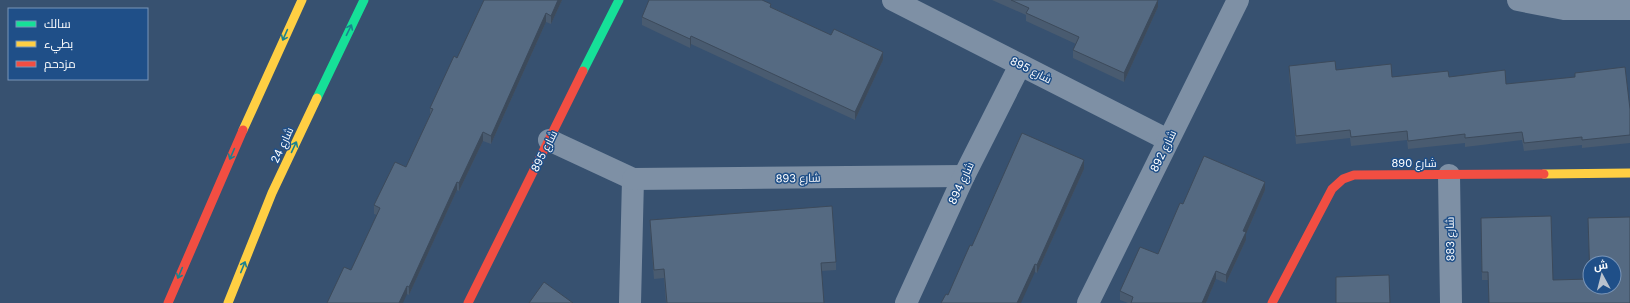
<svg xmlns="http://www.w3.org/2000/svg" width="1630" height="303" font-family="Inter,Cairo,sans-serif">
<rect width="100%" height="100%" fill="#375170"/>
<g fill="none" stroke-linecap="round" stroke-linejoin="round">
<g stroke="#7e90a5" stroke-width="22">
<path d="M893 0 1168 140"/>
<path d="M1518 0 1564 9H1630"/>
<path d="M549 140 633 179 630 303"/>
<path d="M1449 175 1451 303"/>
<path d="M633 179 964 176"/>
<path d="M906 303 964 176 1020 65"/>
<path d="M1088 303 1238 0"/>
</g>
<g stroke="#16e098" stroke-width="9">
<path d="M583 71 619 0"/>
<path d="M317 98 364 0"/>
</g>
<g stroke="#ffcf43" stroke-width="9">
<path d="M243 130 302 0"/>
<path d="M1544 174 1630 173"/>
<path d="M228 303 272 193 317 98"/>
</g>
<g stroke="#f24e42" stroke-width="9">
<path d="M168 303 243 130"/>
<path d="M468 303 583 71"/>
<path d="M1272 303 1332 189 1343 179 1354 175 1544 174"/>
</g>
</g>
<g fill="#495b70">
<path d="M562 0 551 24 546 22 491 144 483 141 459 191 457 190 409 295 351 270 377 215 374 214V205L406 167 430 115V108L457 58Z"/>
<path d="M992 0H1158V7L1124 82 1073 58V50L1076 44 1026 21V15Z"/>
<path d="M771 7 883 60 855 120 691 44 690 48 642 25V17Z"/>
<path d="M1289 66 1336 70 1392 77 1506 84 1575 77V73L1630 109V143L1582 148V145L1524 151 1522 140 1465 147V143L1408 149 1407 140 1351 146 1350 138 1296 144 1289 75Z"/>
<path d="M1084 169 1037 273 1035 272 941 303 948 295 972 246Z"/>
<path d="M1265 190 1246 234V240L1226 283 1216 279 1206 303H1128L1120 300V291L1158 254 1183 204Z"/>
<path d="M1481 218 1553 280 1630 303 1488 280H1482Z"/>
<path d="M650 220 836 262V270L821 271 824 303H666L664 278 654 279 650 228Z"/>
</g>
<g fill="#3c4a5b">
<path d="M558 0H562L551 24V16Z"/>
<path d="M1158 0V7L1124 82V73Z"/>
<path d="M546 13V22L491 144V136Z"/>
<path d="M691 36V44L690 48V39Z"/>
<path d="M883 52V60L855 120V112Z"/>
<path d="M483 132V141L459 191V183Z"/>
<path d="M1084 160V169L1037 273V265Z"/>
<path d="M457 182V190L409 295V287Z"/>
<path d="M1265 182V190L1246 234V240L1226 283V275L1243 231Z"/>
<path d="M1035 264V272L1021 303H1017Z"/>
<path d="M1216 271V279L1206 303H1202Z"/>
<path d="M407 286V294L403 303H399Z"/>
</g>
<g fill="#556a82" stroke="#3c4a5b" fill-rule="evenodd">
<path d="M484 0H558L551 16 546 13 491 136 483 132 459 183 457 182 409 287 407 286 399 303H327L344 267 351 270 380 208 374 205 395 162 406 167 433 109 430 108 454 56 457 58Z"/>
<path d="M649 0H762L771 4 770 7 831 35 834 29 883 52 855 112 691 36 690 39 642 17Z"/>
<path d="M1011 0H1158L1124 73 1073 50 1079 37 1026 13 1029 8Z"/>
<path d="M1335 61 1336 70 1391 64 1392 77 1448 71 1449 77 1505 70 1506 84 1575 77V73L1625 67 1630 109V135L1582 140V137L1524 143 1522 132 1465 138V134L1408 141 1407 131 1351 137 1350 130 1296 136 1289 66Z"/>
<path d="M1022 133 1084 160 1037 265 1035 264 1017 303H941L946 294 948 295 970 245 972 246Z"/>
<path d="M1204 156 1265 182 1243 231 1246 232 1226 275 1216 271 1202 303H1131L1133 297 1120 291 1140 247 1158 254 1180 203 1183 204Z"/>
<path d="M832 206 836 262 821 263 824 303H667L664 269 654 270 650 220Z"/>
<path d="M1551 216 1553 280 1590 279 1588 218 1630 217V303H1489L1488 272H1482L1481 218ZM1590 263H1614V287H1590Z"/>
<path d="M1389 275 1390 303H1336V277Z"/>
<path d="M544 282 573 303H529Z"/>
</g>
<defs><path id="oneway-shaft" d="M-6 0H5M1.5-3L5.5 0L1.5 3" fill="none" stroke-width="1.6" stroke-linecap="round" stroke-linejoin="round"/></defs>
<g stroke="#1c828e">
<use href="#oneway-shaft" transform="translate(349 30) rotate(-64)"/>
<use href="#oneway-shaft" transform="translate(285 35) rotate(114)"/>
<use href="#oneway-shaft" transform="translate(294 147) rotate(-65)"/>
<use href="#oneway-shaft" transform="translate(232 154) rotate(114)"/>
<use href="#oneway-shaft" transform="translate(243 267) rotate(-68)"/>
<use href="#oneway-shaft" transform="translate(180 273) rotate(113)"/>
</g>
<g text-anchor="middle" stroke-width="3" stroke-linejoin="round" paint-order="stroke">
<g font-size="11" fill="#fff" stroke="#1f4f88">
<text transform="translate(1031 70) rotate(27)" y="4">شارع 895</text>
<text transform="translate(282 145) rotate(-65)" y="4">شارع 24</text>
<text transform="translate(544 151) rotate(-63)" y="4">شارع 895</text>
<text transform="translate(1163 151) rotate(-64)" y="4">شارع 892</text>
<text x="1414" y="167">شارع 890</text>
<text transform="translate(798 178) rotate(-1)" y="4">شارع 893</text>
<text transform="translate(961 183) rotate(-65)" y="4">شارع 894</text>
<text transform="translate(1450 239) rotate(-91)" y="4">شارع 883</text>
</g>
</g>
<rect x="8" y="8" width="140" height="72" fill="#1f4f88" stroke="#7995b8"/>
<rect x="16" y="21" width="20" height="6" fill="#16e098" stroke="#7995b8"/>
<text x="44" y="28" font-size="12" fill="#ffffff">سالك</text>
<rect x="16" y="41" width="20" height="6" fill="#ffcf43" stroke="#7995b8"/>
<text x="44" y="48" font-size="12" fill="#ffffff">بطيء</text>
<rect x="16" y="61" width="20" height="6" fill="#f24e42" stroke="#7995b8"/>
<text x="44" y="68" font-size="12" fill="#ffffff">مزدحم</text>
<g transform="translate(1602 275) rotate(353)"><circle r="19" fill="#1f4f88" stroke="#7995b8"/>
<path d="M0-3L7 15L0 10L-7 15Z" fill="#b9c2cd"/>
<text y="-6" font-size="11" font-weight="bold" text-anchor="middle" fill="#ffffff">ش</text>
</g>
</svg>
